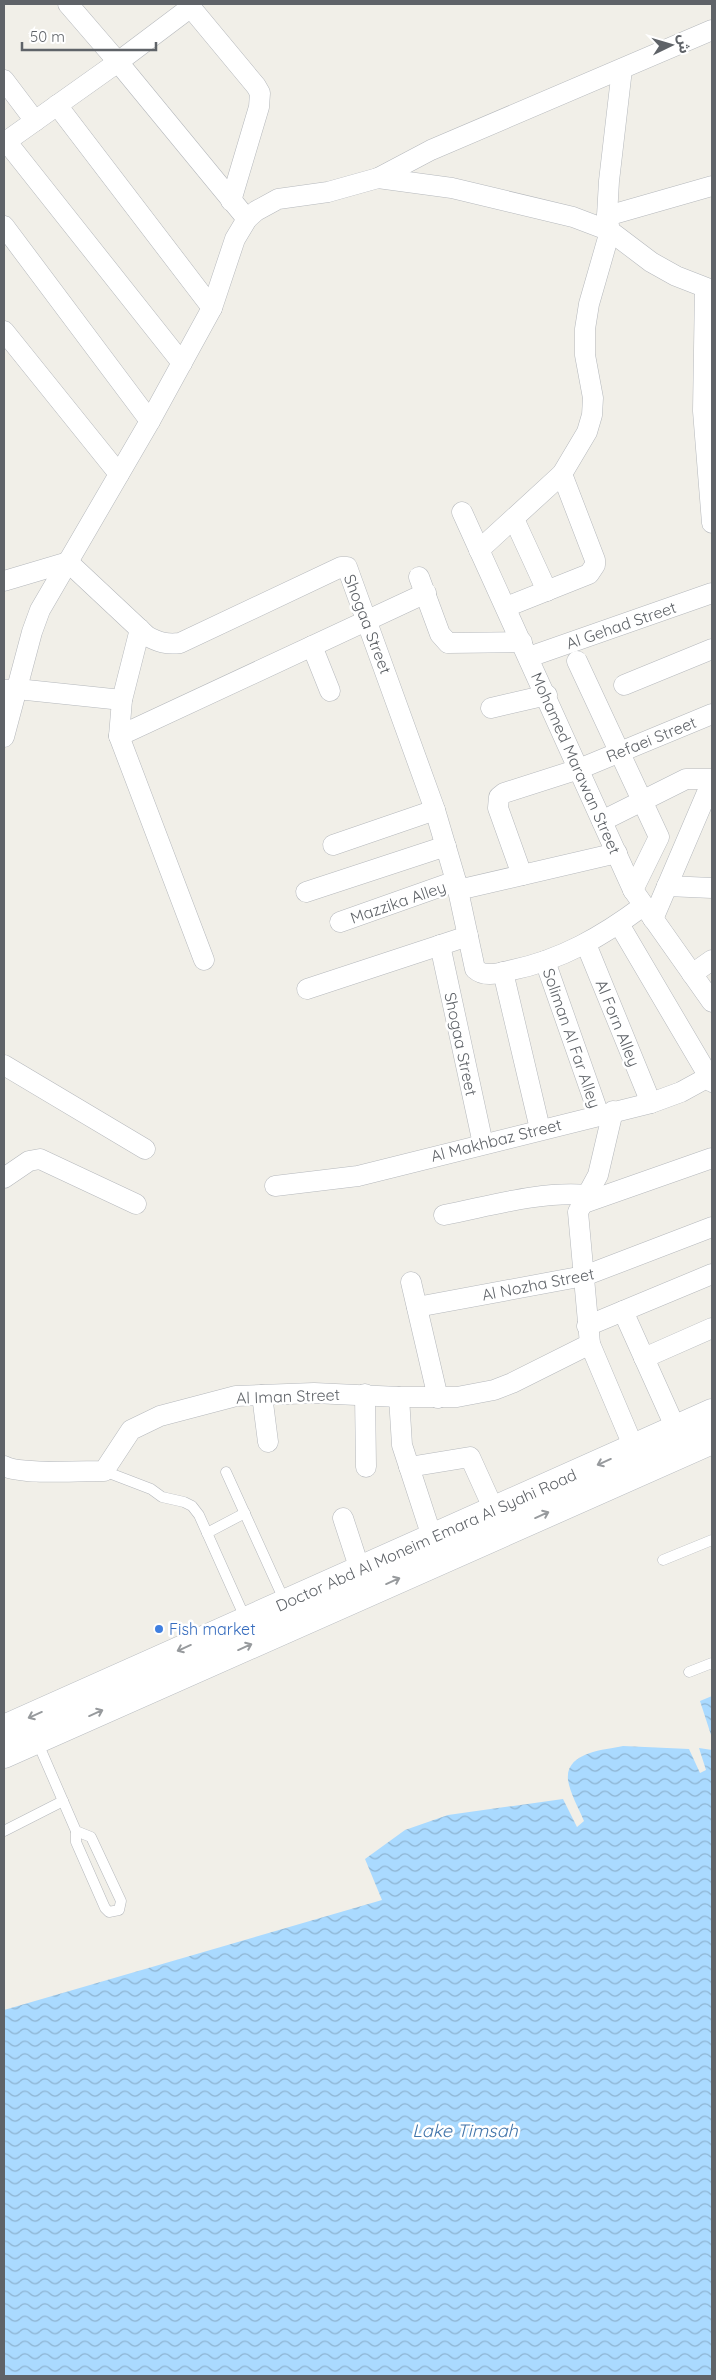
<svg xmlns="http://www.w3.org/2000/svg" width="716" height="2380" font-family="Quicksand,'Noto Sans Arabic',sans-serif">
<defs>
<pattern id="water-waves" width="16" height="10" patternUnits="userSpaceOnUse" patternTransform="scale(1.25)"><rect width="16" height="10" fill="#aadaff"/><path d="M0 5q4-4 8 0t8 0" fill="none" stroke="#8eb4d2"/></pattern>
</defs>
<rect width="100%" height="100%" fill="#f1efe8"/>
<g fill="url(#water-waves)">
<path d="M712 1696V1738L700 1701Z"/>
<path d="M623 1746 689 1749 700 1773 706 1770 699 1748 712 1750V2376H4V2010L382 1900 365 1859 405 1830 448 1815 563 1799 577 1827 584 1821C579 1809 570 1793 568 1780 565 1752 604 1750 623 1746Z"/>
</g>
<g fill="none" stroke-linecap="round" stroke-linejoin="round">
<g stroke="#b5b8bc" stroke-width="11">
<g id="lane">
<path d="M104 1471 151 1489 162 1497 184 1502 192 1506 199 1515 246 1620"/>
<path d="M226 1472 285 1602"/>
<path d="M207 1533 245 1513"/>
<path d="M663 1560 712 1540"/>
<path d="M689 1672 712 1663"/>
<path d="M37 1741 76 1831"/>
<path d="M4 1831 63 1801"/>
<path d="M76 1831 91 1837 121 1901 119 1910 109 1912 105 1908 76 1842Z"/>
</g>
</g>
<g stroke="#b5b8bc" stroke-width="21">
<g id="street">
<path d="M68 4 118 62 191 7"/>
<path d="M188 4 256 86 260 93 259 107 231 201"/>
<path d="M4 80 35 121"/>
<path d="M57 105 212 308"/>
<path d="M6 141 182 363"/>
<path d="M4 143 118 62 247 219"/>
<path d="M378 178 452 188 573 217 610 231 651 262 676 276 712 290"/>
<path d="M607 216 712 186"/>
<path d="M4 226 150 421"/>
<path d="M705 288 703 411 712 523"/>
<path d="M4 331 119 474"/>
<path d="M462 512 633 890 712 1002"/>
<path d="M514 519 547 591"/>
<path d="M479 550 562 474 587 432 592 415 593 398 585 355V329L589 304 610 231 607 216 609 181 622 69"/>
<path d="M419 577 440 634 448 643 522 642"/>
<path d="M4 581 68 562 147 636C158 642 167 645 180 643L341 567H347L435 810 456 881 475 969C485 978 499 973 512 970 561 960 603 936 643 906"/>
<path d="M506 607 589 574 595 565V560L562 474"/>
<path d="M140 629 122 700 119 736 204 960"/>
<path d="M312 646 330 691"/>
<path d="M529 657 712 593"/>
<path d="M577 661 659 837 633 890"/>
<path d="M624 685 712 649"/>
<path d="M5 690 17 689 122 700"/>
<path d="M491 708 547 695"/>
<path d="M119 736 426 593"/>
<path d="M4 737 32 632 40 610 150 421 212 308 235 239 247 219 256 211 278 199 328 192 378 178 431 150 712 30"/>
<path d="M602 821 686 779H712"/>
<path d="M333 845 435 810"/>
<path d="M522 875 498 808 499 797 504 793 579 769 712 714"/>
<path d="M667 886 712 888"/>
<path d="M458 890 617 853"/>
<path d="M306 892 446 846"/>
<path d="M653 919 712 781"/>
<path d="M340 922 456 881"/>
<path d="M619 924 712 1082"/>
<path d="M586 944 651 1103"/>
<path d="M440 945 483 1144"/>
<path d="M545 961 599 1115"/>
<path d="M503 972 540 1129"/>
<path d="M692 974 712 960"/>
<path d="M307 989 468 936"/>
<path d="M4 1065 145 1149"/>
<path d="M613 1111 598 1175 578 1212 590 1344 634 1448"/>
<path d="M4 1178 29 1161 40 1159 136 1204"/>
<path d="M275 1186 358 1176 651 1103 681 1092 712 1075"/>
<path d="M581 1204 712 1158"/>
<path d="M444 1215C491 1206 539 1191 587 1195"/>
<path d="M411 1282 438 1398"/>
<path d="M417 1307 584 1276 712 1227"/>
<path d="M623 1311 676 1429"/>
<path d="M587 1326 712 1274"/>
<path d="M644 1358 712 1328"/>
<path d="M365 1394 366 1467"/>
<path d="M262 1395 268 1442"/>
<path d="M399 1397 402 1445 432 1537"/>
<path d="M4 1466C20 1475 82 1471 104 1471L131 1430 160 1416 236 1396 314 1393 399 1397H457L494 1390 512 1383 590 1344"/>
<path d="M409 1467 470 1457 494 1510"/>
<path d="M343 1518 360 1570"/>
</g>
</g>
<g stroke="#b6babf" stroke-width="29">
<g id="secondary">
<path d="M4 1729 712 1413"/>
<path d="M4 1754 712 1440"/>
</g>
</g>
<use href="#lane" stroke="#fff" stroke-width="10"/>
<use href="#street" stroke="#fff" stroke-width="20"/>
<use href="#secondary" stroke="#fff" stroke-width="28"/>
</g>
<defs><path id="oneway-shaft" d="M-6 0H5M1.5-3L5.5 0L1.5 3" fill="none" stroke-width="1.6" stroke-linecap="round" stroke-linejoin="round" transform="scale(1.25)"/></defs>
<g stroke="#979a9d">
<use href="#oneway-shaft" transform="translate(604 1462) rotate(156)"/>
<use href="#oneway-shaft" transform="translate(542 1515) rotate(-24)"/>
<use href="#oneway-shaft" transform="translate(393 1581) rotate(-24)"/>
<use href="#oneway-shaft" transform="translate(245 1647) rotate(-24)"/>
<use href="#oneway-shaft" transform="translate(184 1648) rotate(156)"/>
<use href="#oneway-shaft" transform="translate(96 1713) rotate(-24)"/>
<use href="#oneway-shaft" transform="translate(35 1715) rotate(156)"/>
</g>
<circle fill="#3f7fe0" stroke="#fff" stroke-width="2" cx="159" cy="1629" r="5"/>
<g text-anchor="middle" stroke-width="5" stroke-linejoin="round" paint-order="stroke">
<g font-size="16" fill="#5f6368" stroke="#fff">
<text transform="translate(368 624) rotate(69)" y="6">Shogaa Street</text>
<text transform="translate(621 625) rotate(-19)" y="6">Al Gehad Street</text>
<text transform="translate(651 739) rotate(-22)" y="6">Refaei Street</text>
<text transform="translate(576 763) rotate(66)" y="6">Mohamed Marawan Street</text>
<text transform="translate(398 902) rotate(-19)" y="6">Mazzika Alley</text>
<text transform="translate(618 1023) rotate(68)" y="6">Al Forn Alley</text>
<text transform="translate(572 1038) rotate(71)" y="6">Soliman Al Far Alley</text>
<text transform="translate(461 1044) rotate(78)" y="6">Shogaa Street</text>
<text transform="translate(496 1140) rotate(-14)" y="6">Al Makhbaz Street</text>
<text transform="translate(538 1284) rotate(-11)" y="6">Al Nozha Street</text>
<text transform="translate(288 1396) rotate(-2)" y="6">Al Iman Street</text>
<text transform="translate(426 1540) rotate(-24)" y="6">Doctor Abd Al Moneim Emara Al Syahi Road</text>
</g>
<g font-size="16" fill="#366cbe" stroke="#fff" text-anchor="start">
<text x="169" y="1635">Fish market</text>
</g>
<g font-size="18" font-style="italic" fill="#4174aa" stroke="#fff">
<text x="465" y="2137">Lake Timsah</text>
</g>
</g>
<rect width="716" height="2380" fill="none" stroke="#5f6368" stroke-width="10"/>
<g transform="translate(671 45) rotate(85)" stroke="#ffffff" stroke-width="4" paint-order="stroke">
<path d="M0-4L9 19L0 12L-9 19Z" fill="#5f6368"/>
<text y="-8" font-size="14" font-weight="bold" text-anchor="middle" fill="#5f6368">ش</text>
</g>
<path d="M22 42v8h134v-8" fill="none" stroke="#5f6368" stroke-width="2.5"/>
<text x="30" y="42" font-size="15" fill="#5f6368" stroke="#ffffff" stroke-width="4" paint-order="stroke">50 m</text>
</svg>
